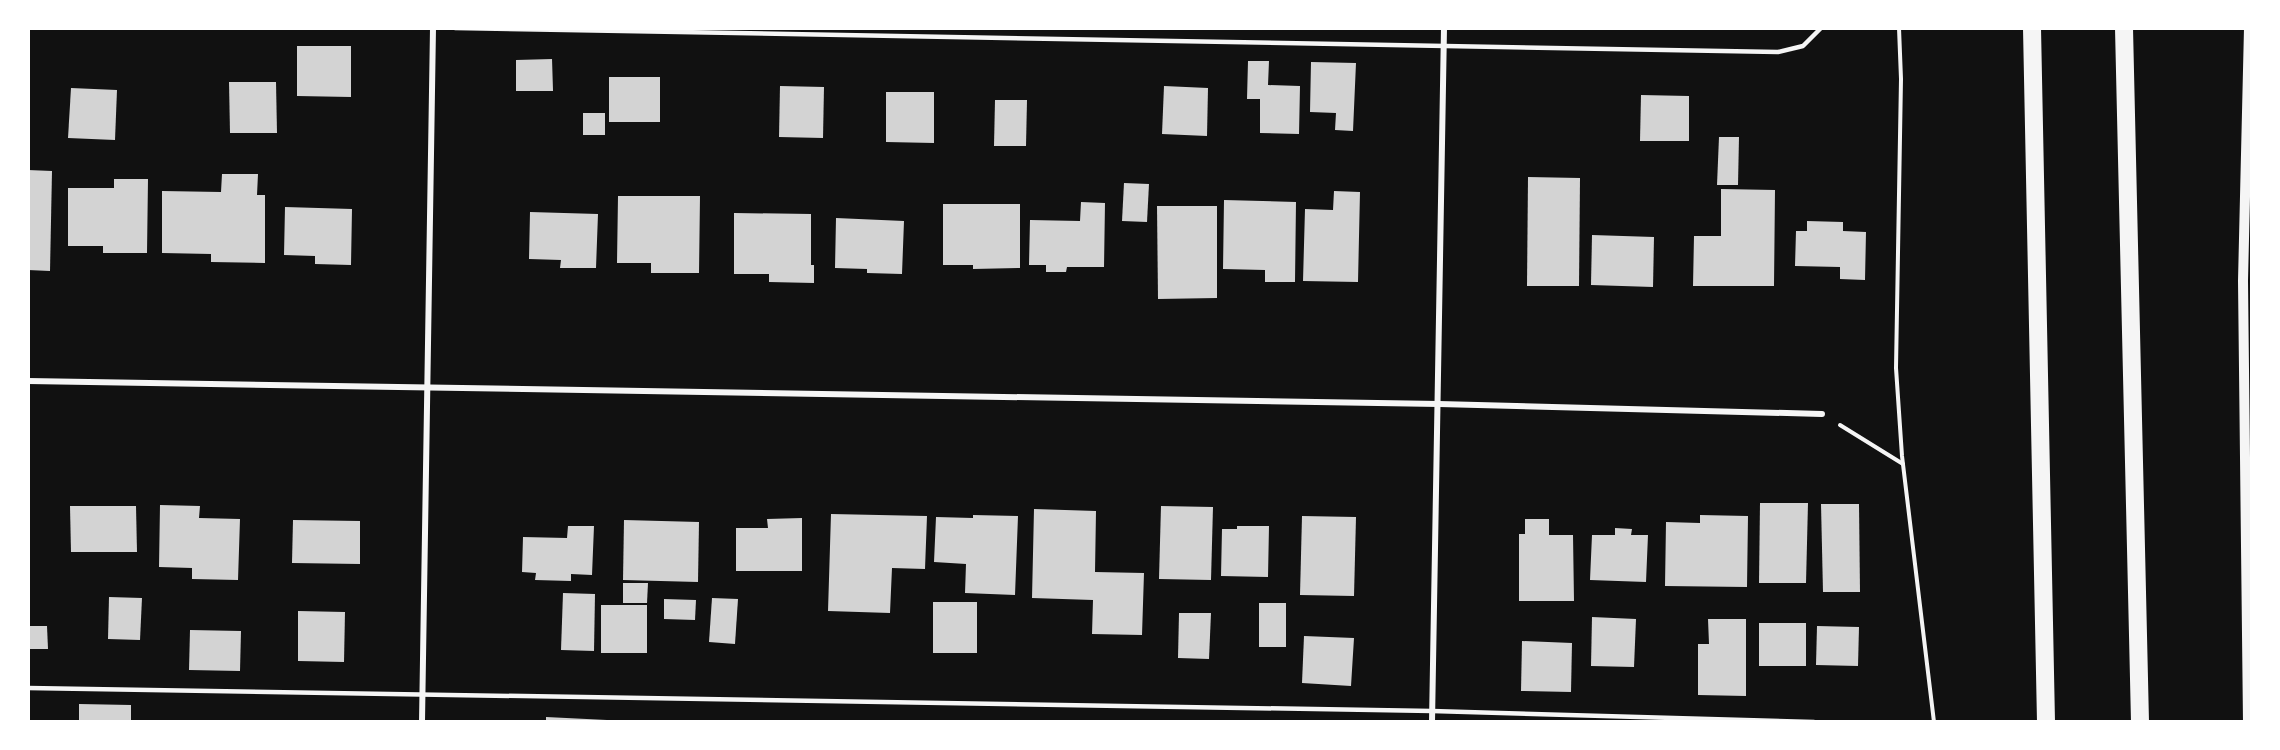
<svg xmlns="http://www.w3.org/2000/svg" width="2280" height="750" font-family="'PT Sans Narrow',sans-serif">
<rect width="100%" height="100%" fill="#111"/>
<g fill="#d3d3d3">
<path d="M297 46H351V97L297 96Z"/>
<path d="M552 59 553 91H516V60Z"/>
<path d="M1248 61H1269L1268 85 1300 86 1299 134 1260 133V99H1247Z"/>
<path d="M1311 62 1356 63 1353 131 1335 130 1336 113 1310 112Z"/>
<rect x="609" y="77" width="51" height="45"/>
<path d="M229 82H276L277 133H230Z"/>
<path d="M780 86 824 87 823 138 779 137Z"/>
<path d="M1164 86 1208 88 1207 136 1162 134Z"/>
<path d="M71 88 117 90 115 140 68 138Z"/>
<path d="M886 92H934V143L886 142Z"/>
<path d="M1641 95 1689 96V141H1640Z"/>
<path d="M995 100H1027L1026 146H994Z"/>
<rect x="583" y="113" width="22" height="22"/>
<path d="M1719 137H1739L1738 185H1717Z"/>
<path d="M28 170 52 171 50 271 28 270Z"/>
<path d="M222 174H258L257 195H265V263L211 262V254L162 253V191L221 192Z"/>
<path d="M1528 177 1580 178 1579 286H1527Z"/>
<path d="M114 179H148L147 253H103V246H68V188H114Z"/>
<path d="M1124 183 1149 184 1147 222 1122 221Z"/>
<path d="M1721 189 1775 190 1774 286H1693L1694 236H1721Z"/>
<path d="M1334 191 1360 192 1358 282 1303 281 1305 209 1333 210Z"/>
<path d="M618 196H700L699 273H651V263H617Z"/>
<path d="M1224 200 1296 202 1295 282H1265V270L1223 269Z"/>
<path d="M1081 202 1105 203 1104 267H1067L1066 272H1046V265H1029L1030 220 1080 221Z"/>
<path d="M943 204H1020V268L973 269V265H943Z"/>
<path d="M1157 206H1217V298L1158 299Z"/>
<path d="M285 207 352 209 351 265 315 264V256L284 255Z"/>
<path d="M530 212 598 214 596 268H560L561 260 529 259Z"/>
<path d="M734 213 811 214V265H814V283L769 282V274H734Z"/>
<path d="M836 218 904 221 902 274 867 273V269L835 268Z"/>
<path d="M1807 221 1843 222V231L1866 232 1865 280 1840 279V267L1795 266 1796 231H1807Z"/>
<path d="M1592 235 1654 237 1653 287 1591 285Z"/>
<path d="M1760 503H1808L1806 583H1759Z"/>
<path d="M1821 504H1859L1860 592H1823Z"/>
<path d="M160 505 200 506 199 518 240 519 238 580 192 579V568L159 567Z"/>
<path d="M70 506H136L137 552H71Z"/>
<path d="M1161 506 1213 507 1211 580 1159 579Z"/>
<path d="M1034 509 1096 511 1095 572 1144 573 1142 635 1092 634 1093 600 1032 598Z"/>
<path d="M831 514 927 516 925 569 892 568 890 613 828 611Z"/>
<path d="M973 515 1018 516 1015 595 965 593 966 564 934 562 936 517 973 518Z"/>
<path d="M1700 515 1748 516 1747 587 1665 586 1666 522 1700 523Z"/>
<path d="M1302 516 1356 517 1354 596 1300 595Z"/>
<path d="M802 518V571H736V528H768L767 519Z"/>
<path d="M1525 519H1549V535H1573L1574 601H1519V534H1525Z"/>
<path d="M293 520 360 521V564L292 563Z"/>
<path d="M624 520 699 522 698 582 623 580Z"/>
<path d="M568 526H594L592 575 571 574V581L535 580 536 573 522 572 523 537 567 538Z"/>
<path d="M1237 526H1269L1268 577 1221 576 1222 529H1237Z"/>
<path d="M1615 528 1632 529 1631 535H1648L1646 582 1590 580 1592 535H1615Z"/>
<path d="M623 583H648L647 603H623Z"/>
<path d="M563 593 595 594 594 651 561 650Z"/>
<path d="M109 597 142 598 140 640 108 639Z"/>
<path d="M712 598 738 599 735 644 709 642Z"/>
<path d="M664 599 696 600 695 620 664 619Z"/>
<rect x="933" y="602" width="44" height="51"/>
<rect x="1259" y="603" width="27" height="44"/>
<rect x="601" y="605" width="46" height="48"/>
<path d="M298 611 345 612 344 662 298 661Z"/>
<path d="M1179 613H1211L1209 659 1178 658Z"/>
<path d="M1592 617 1636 619 1634 667 1591 666Z"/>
<path d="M1708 619H1746V696L1698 695V644H1709Z"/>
<rect x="1759" y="623" width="47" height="43"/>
<path d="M28 626H47L48 649H28Z"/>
<path d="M1817 626 1859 627 1858 666 1816 665Z"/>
<path d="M190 630 241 631 240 671 189 670Z"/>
<path d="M1304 636 1354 638 1351 686 1302 683Z"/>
<path d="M1522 641 1572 643 1571 692 1521 691Z"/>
<path d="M79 704 131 705V722H79Z"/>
<path d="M546 717 607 720V722H546Z"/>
</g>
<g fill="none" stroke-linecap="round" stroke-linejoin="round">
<g stroke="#f5f5f5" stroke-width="4">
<path d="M1899 28 1901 79 1896 368 1902 456 1934 722"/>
<path d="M1840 425 1903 464"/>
</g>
<g stroke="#f5f5f5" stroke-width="4.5">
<path d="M455 28 1778 52 1803 46 1821 28"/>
<path d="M28 688 1432 711 1814 722"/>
</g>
<g stroke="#f5f5f5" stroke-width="6">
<path d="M28 381 1439 404 1822 414"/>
<path d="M422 722 433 28"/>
<path d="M1432 722 1444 28"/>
</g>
<path stroke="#f5f5f5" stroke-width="10" d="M2248 722 2243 281 2249 28"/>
<g stroke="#f5f5f5" stroke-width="18">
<path d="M2032 28 2046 722"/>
<path d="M2124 28 2140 722"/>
</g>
</g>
<rect width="2280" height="750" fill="none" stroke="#ffffff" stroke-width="60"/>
</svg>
